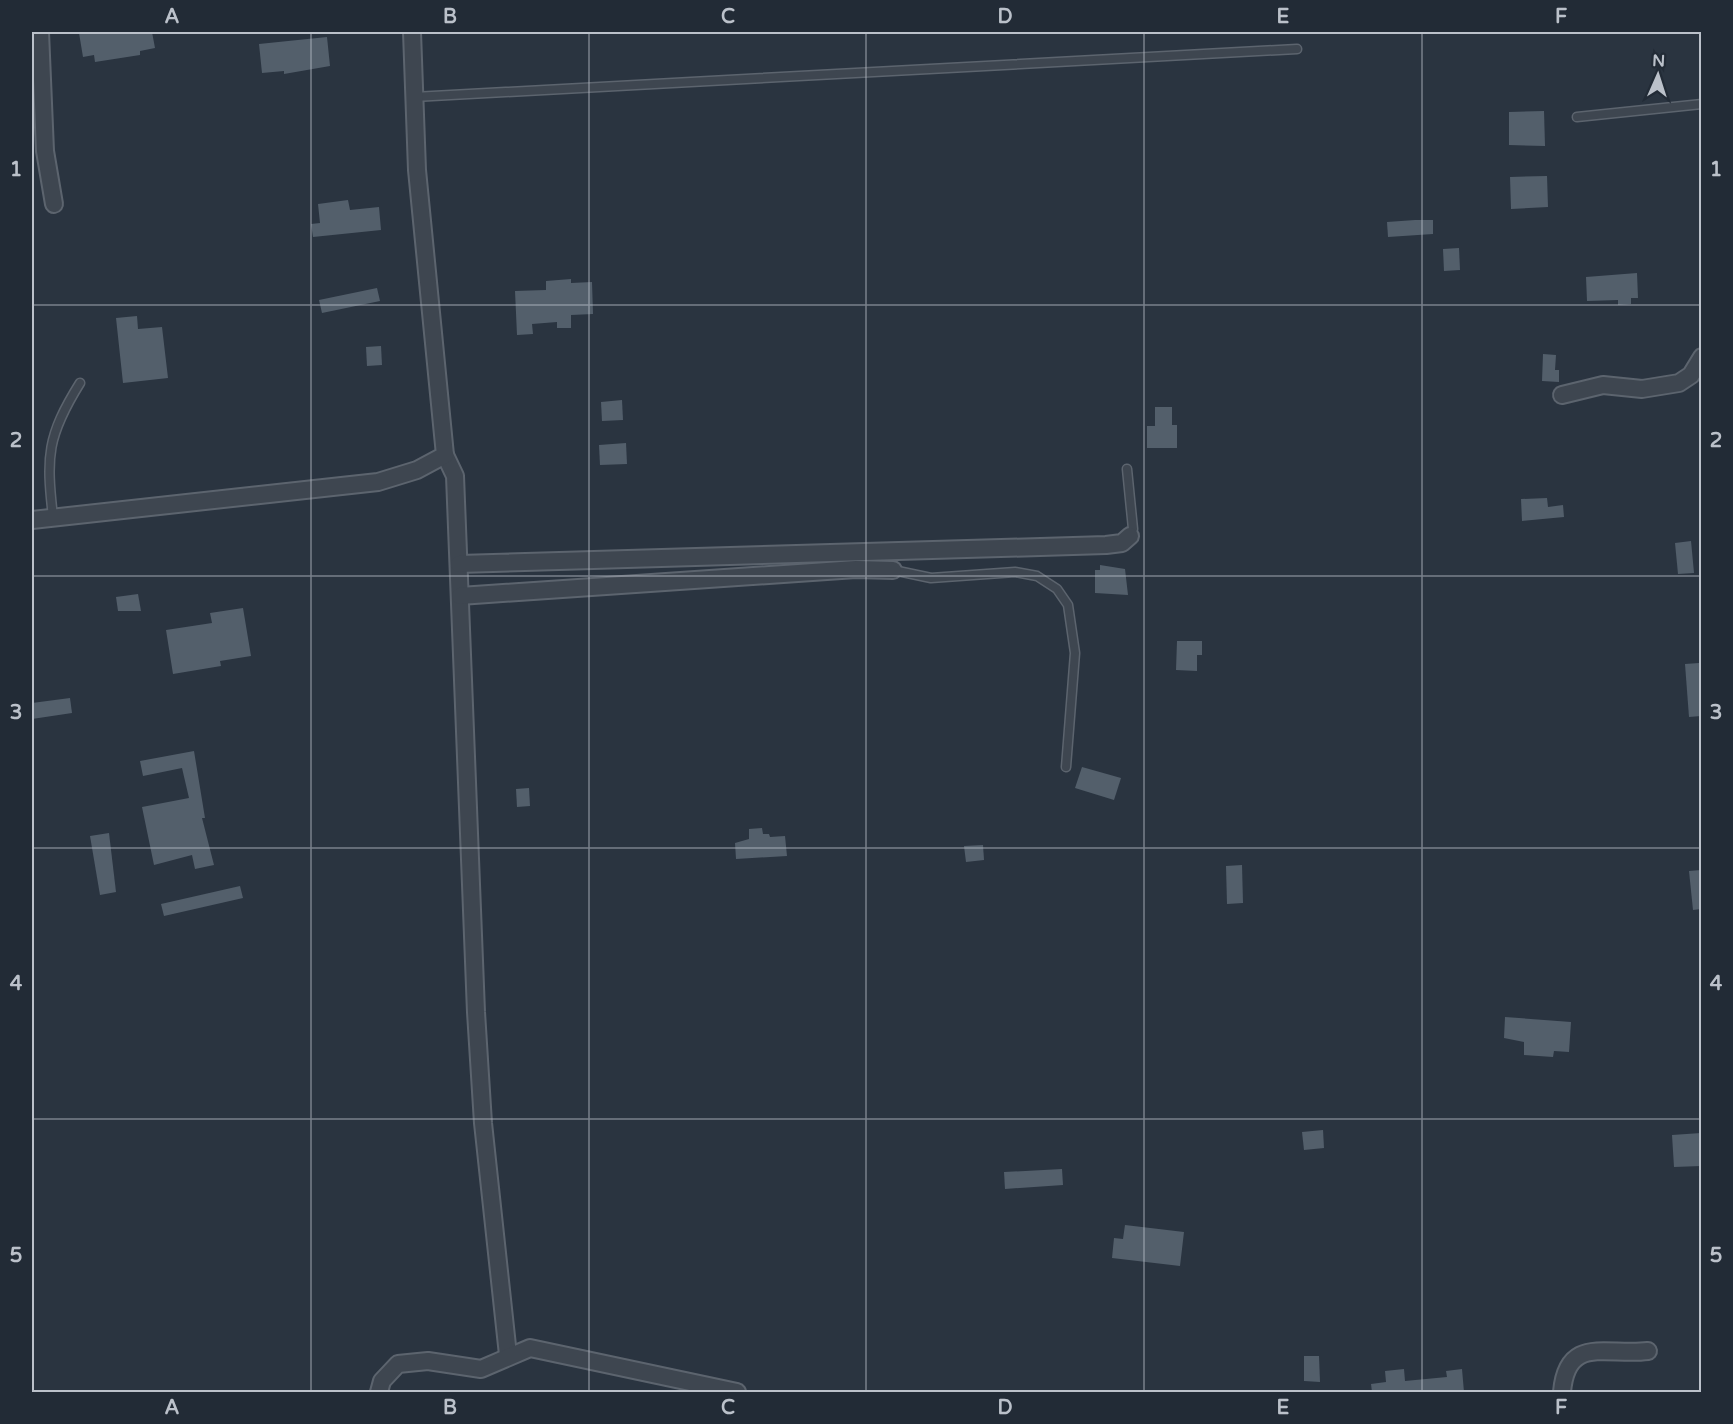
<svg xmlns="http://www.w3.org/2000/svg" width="1733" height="1424" font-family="'Varela Round',sans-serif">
<rect width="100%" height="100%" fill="#2a3440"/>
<g fill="#535f6b">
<path d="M89 32H152L155 48 140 51V55L95 62 94 55 83 57 79 33Z"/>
<path d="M327 37 330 66 284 74V71L262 73 259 44Z"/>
<path d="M1544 111 1545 146 1509 145V112Z"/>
<path d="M1547 176 1548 207 1511 209 1510 177Z"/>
<path d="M348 200 350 210 379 207 381 230 313 237 311 224 320 223 318 204Z"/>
<path d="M1415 220H1433V234L1388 237 1387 222Z"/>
<path d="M1459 248 1460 270 1444 271 1443 249Z"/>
<path d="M1637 273 1638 298H1631V304L1618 305V300L1587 301 1586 277Z"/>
<path d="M571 279V283L592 282 593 314 571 315V328H557V322L532 324 533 334 517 335 515 291 546 290V281Z"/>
<path d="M377 288 380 301 322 313 319 300Z"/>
<path d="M137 316 138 329 162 327 168 378 123 383 116 318Z"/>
<path d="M381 346 382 365 367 366 366 347Z"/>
<path d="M1543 354 1556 355 1555 370H1559V382L1542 381Z"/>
<path d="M622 400 623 420 602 421 601 402Z"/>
<path d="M1155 407H1172V425H1177V448H1147V426H1155Z"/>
<path d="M626 443 627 464 600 465 599 445Z"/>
<path d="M1547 498 1548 507 1563 505 1564 517 1522 521 1521 499Z"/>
<path d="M1691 541 1694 573 1678 574 1675 543Z"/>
<path d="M1100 565 1125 569 1128 595 1095 593V570H1100Z"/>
<path d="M138 594 141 611H118L116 597Z"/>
<path d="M243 608 251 656 220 661 221 666 173 674 166 630 212 623 210 613Z"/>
<path d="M1177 641H1202V655H1197V671L1176 670Z"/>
<path d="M1699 663 1701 716 1689 717 1685 664Z"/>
<path d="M70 698 72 713 32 719V703Z"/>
<path d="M194 751 205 818H202L214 865 195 869 192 855 154 865 142 807 189 798 182 768 143 776 140 761Z"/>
<path d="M1082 767 1121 778 1114 800 1075 788Z"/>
<path d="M529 788 530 806 517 807 516 789Z"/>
<path d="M762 828 763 834H769L770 837 785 836 787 856 736 859 735 843 749 839V829Z"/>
<path d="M109 833 116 892 100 895 90 836Z"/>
<path d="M983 845 984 860 966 862 964 846Z"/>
<path d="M1242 865 1243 903 1227 904 1226 866Z"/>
<path d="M1701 870V909L1693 910 1689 871Z"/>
<path d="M240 886 243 898 164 916 161 904Z"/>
<path d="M1505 1017 1571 1022 1569 1052 1554 1051 1553 1057 1524 1055V1042L1504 1038Z"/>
<path d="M1323 1130 1324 1148 1304 1150 1302 1132Z"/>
<path d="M1701 1133V1166L1674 1167 1672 1135Z"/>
<path d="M1062 1169 1063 1185 1005 1189 1004 1172Z"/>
<path d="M1125 1225 1184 1232 1180 1266 1112 1258 1114 1238 1123 1239Z"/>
<path d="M1304 1356H1319L1320 1382 1304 1381Z"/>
<path d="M1404 1369 1405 1381 1447 1377 1446 1371 1462 1369 1464 1392H1372L1371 1384 1386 1382 1385 1371Z"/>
</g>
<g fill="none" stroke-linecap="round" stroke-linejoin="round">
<g stroke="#5c646e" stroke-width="11">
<g id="lane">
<path d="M414 97 1297 49"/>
<path d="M1577 117 1702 104"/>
<path d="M1127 469 1133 529 1130 536"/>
<path d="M53 517C46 456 47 436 80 383"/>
<path d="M893 570 931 578 1015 572 1037 576 1057 589 1068 605 1075 653 1066 767"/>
</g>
</g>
<g stroke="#5c646e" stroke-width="20">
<g id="street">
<path d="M40 32 45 151 54 204"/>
<path d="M1562 395 1603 385 1642 389 1679 383 1691 375 1702 357"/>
<path d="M445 455 455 476 476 1012 483 1123 508 1355"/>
<path d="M32 520 378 482 417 470 445 455 417 170 412 32"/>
<path d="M459 564 1106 545 1122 543 1130 536"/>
<path d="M460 596 856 569 893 570"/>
<path d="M379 1392 382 1381 398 1364 428 1361 481 1369 530 1348 737 1392"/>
<path d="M1562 1392C1567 1335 1606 1356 1648 1351"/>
</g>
</g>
<use href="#lane" stroke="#3e4650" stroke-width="8"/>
<use href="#street" stroke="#3e4650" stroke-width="16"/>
</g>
<path fill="none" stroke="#bbc1ca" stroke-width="1.5" stroke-opacity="0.55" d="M311 32V1392M589 32V1392M866 32V1392M1144 32V1392M1422 32V1392M32 305H1702M32 576H1702M32 848H1702M32 1119H1702"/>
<rect width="1733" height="1424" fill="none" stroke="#222b36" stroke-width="66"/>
<g transform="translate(1658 75) rotate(3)" stroke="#222b36" stroke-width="4.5" paint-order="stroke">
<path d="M0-4.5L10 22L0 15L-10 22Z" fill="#bbc1ca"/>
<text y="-9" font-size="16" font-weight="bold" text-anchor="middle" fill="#bbc1ca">N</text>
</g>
<rect x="33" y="33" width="1667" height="1358" fill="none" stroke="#bbc1ca" stroke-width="2"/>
<g font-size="20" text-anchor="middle" font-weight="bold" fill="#bbc1ca">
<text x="172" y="23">A</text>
<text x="450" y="23">B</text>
<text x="728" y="23">C</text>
<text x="1005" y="23">D</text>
<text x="1283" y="23">E</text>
<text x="1561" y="23">F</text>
<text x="16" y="176">1</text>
<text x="1716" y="176">1</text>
<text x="16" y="447">2</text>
<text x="1716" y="447">2</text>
<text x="16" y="719">3</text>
<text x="1716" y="719">3</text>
<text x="16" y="990">4</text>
<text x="1716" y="990">4</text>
<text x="16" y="1262">5</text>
<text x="1716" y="1262">5</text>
<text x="172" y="1414">A</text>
<text x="450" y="1414">B</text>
<text x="728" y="1414">C</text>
<text x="1005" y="1414">D</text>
<text x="1283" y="1414">E</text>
<text x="1561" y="1414">F</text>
</g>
</svg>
